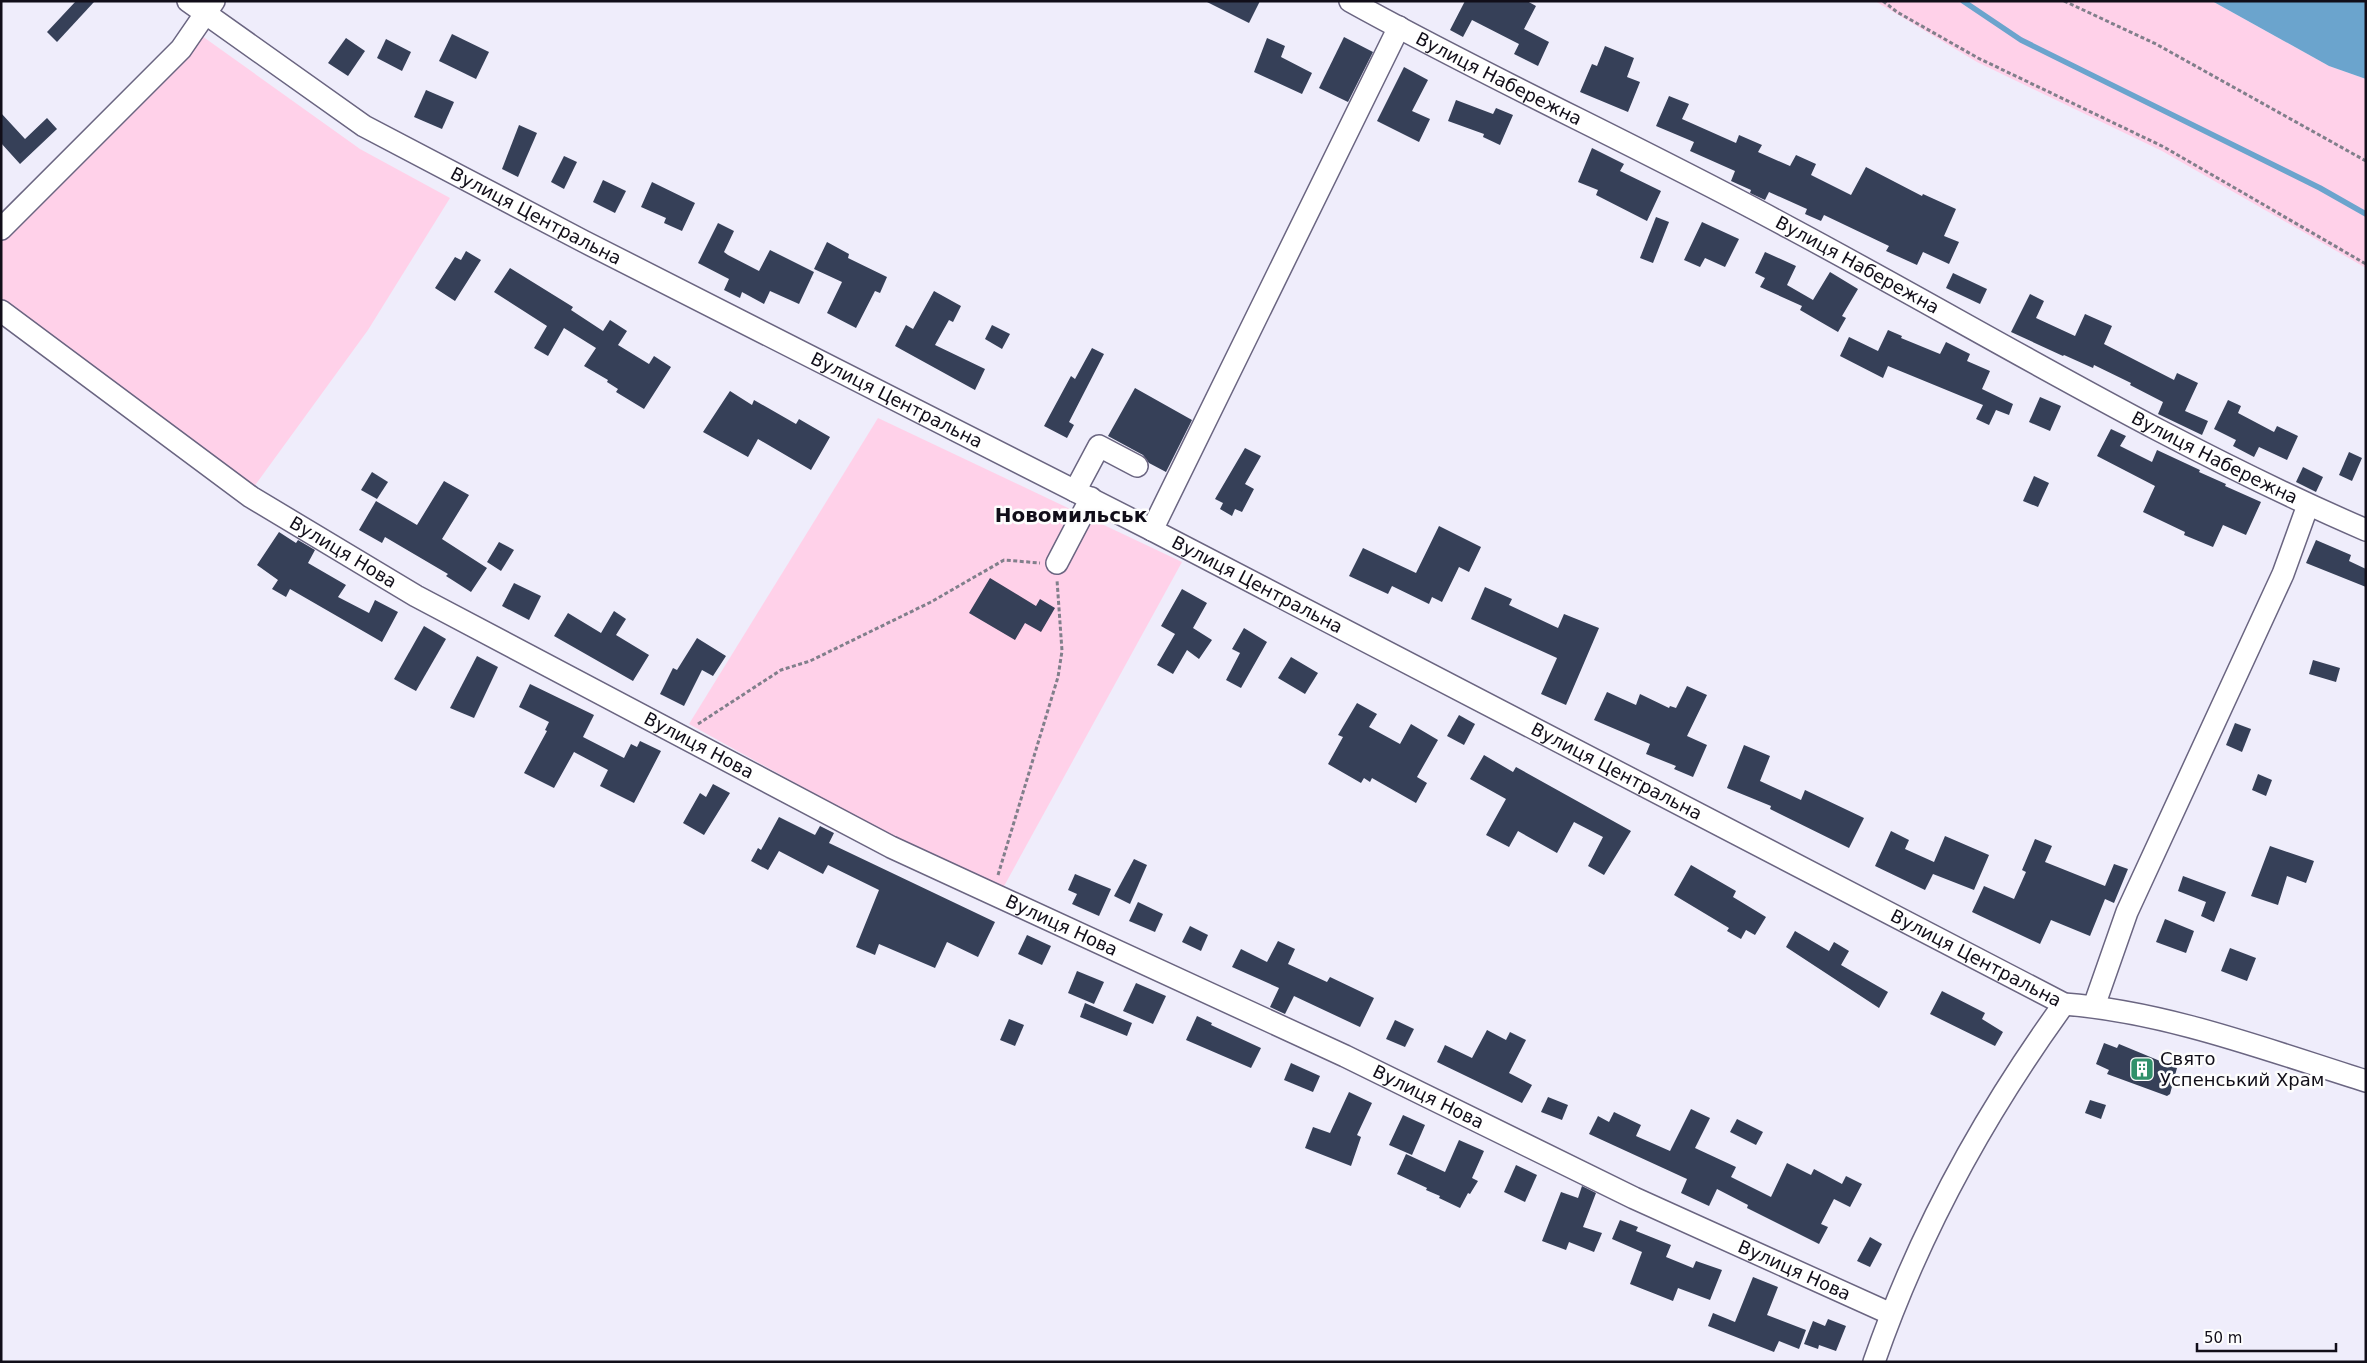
<svg xmlns="http://www.w3.org/2000/svg" width="2367" height="1363" font-family="'DejaVu Sans',sans-serif">
<rect width="100%" height="100%" fill="#efedfb"/>
<g fill="#ffd1e9">
<path d="M1875 1H2212L2329 66 2366 79V268L2162 151 1977 62Z"/>
<path d="M202 36 360 149 450 198 368 330 253 488 1 303V240Z"/>
<path d="M878 418 1182 562 1003 888 903 843 689 724Z"/>
</g>
<path fill="#6ba4cd" d="M2212 1H2366V79L2329 66Z"/>
<g fill="none" stroke-linecap="round" stroke-linejoin="round">
<path stroke="#6ba4cd" stroke-width="5.5" d="M1963 1 2021 40 2320 188 2366 214"/>
</g>
<g fill="#364058">
<path d="M76 1 94 2 57 42 47 32Z"/>
<path d="M1205 1H1260L1249 23Z"/>
<path d="M1465 1H1527L1536 6 1524 29 1549 42 1538 66 1514 54 1519 44 1472 20 1463 37 1450 30Z"/>
<path d="M452 34 489 52 476 79 439 61Z"/>
<path d="M1344 37 1373 52 1348 102 1319 88Z"/>
<path d="M346 38 365 51 348 76 328 63Z"/>
<path d="M1267 38 1285 46 1281 57 1312 73 1302 94 1254 72Z"/>
<path d="M386 39 411 52 402 71 377 58Z"/>
<path d="M1605 46 1634 58 1627 77 1640 82 1628 112 1580 92 1592 64 1597 66Z"/>
<path d="M1404 67 1428 80 1412 111 1430 119 1419 142 1377 121Z"/>
<path d="M426 90 454 102 442 129 414 117Z"/>
<path d="M1669 96 1689 104 1682 119 1736 143 1739 135 1762 145 1758 152 1790 166 1796 155 1816 164 1811 175 1851 195 1866 167 1922 196 1923 194 1956 209 1944 236 1959 242 1949 264 1923 252 1917 265 1886 251 1889 246 1824 215 1821 221 1805 214 1807 209 1769 192 1765 200 1750 193 1751 190 1731 181 1735 171 1690 151 1694 142 1656 126Z"/>
<path d="M1456 100 1493 114 1496 108 1513 115 1500 145 1483 137 1484 134 1448 121Z"/>
<path d="M1 113 25 139 47 118 57 129 20 164 1 143Z"/>
<path d="M519 125 537 133 518 177 502 169Z"/>
<path d="M1592 148 1624 164 1620 171 1661 191 1647 221 1596 195 1598 190 1578 182Z"/>
<path d="M564 156 577 162 564 189 551 182Z"/>
<path d="M603 180 626 191 615 213 593 202Z"/>
<path d="M652 182 695 203 682 231 664 223 666 218 641 207Z"/>
<path d="M1656 217 1669 222 1653 263 1640 258Z"/>
<path d="M1702 222 1739 239 1725 267 1705 258 1700 267 1684 260Z"/>
<path d="M718 223 734 231 724 252 728 255 759 271 770 250 814 272 799 304 770 291 764 304 742 292 740 298 724 290 729 279 698 263Z"/>
<path d="M827 242 849 254 848 258 887 277 880 293 875 291 856 328 827 313 842 282 814 269Z"/>
<path d="M466 251 481 260 455 301 435 288 455 257 461 260Z"/>
<path d="M1765 252 1796 266 1787 285 1813 300 1830 272 1858 289 1842 316 1846 318 1838 332 1800 310 1802 306 1760 287 1765 278 1755 273Z"/>
<path d="M510 268 573 307 571 310 603 331 610 320 627 331 618 345 649 364 654 356 671 367 644 409 616 392 618 389 607 382 608 380 584 366 596 348 564 328 548 356 534 348 547 326 494 292Z"/>
<path d="M1953 273 1987 289 1980 304 1946 288Z"/>
<path d="M934 291 961 306 953 322 949 320 935 345 985 369 975 390 895 346 906 325 913 329Z"/>
<path d="M2030 294 2044 301 2036 318 2075 336 2085 314 2112 326 2104 344 2174 380 2177 373 2198 383 2185 411 2208 421 2202 435 2158 414 2163 402 2130 385 2131 383 2094 365 2093 368 2064 355 2063 356 2011 332Z"/>
<path d="M992 325 1010 334 1002 349 985 339Z"/>
<path d="M1888 330 1902 336 1901 338 1940 354 1946 342 1970 354 1967 361 1990 371 1982 389 2013 404 2009 415 1996 410 1989 425 1976 419 1983 405 1888 366 1883 378 1840 356 1849 337 1878 351Z"/>
<path d="M1092 348 1104 354 1069 422 1074 425 1067 438 1044 426 1071 376 1075 379Z"/>
<path d="M1135 388 1192 420 1166 472 1149 463 1143 455 1108 436Z"/>
<path d="M730 391 752 405 754 400 796 424 799 419 830 437 811 470 758 439 748 457 703 432Z"/>
<path d="M2040 397 2061 406 2050 431 2029 422Z"/>
<path d="M2228 400 2241 406 2238 413 2274 432 2277 426 2298 436 2287 460 2259 447 2254 457 2233 446 2236 440 2214 429Z"/>
<path d="M2111 429 2126 436 2120 446 2152 462 2157 450 2200 470 2199 472 2226 484 2225 486 2261 502 2246 535 2223 525 2213 547 2184 535 2185 532 2143 512 2155 486 2097 456Z"/>
<path d="M1245 448 1261 456 1245 484 1254 489 1242 512 1235 509 1232 516 1220 509 1223 503 1215 499Z"/>
<path d="M2349 452 2362 458 2352 481 2339 475Z"/>
<path d="M2303 467 2323 477 2316 492 2296 482Z"/>
<path d="M372 472 388 482 377 499 361 490Z"/>
<path d="M2034 476 2049 483 2038 507 2023 501Z"/>
<path d="M444 481 469 495 442 539 487 568 471 592 446 576 448 574 385 537 382 543 359 530 376 501 417 525Z"/>
<path d="M1439 526 1481 547 1469 572 1459 567 1442 602 1432 597 1429 604 1392 586 1388 594 1349 576 1363 548 1416 573Z"/>
<path d="M279 532 296 543 298 540 315 550 308 563 346 585 338 597 369 613 375 600 398 612 382 642 290 589 286 597 272 589 278 580 257 565Z"/>
<path d="M2316 540 2351 555 2349 561 2366 569V587L2306 563Z"/>
<path d="M499 542 514 550 501 571 487 562Z"/>
<path d="M990 578 1036 606 1040 599 1055 608 1041 632 1025 623 1015 640 969 613Z"/>
<path d="M514 583 541 596 529 620 502 606Z"/>
<path d="M1485 587 1512 599 1509 605 1558 628 1564 614 1599 628 1566 705 1541 694 1557 658 1471 619Z"/>
<path d="M1182 589 1207 603 1193 628 1212 640 1199 659 1187 650 1173 674 1157 665 1175 634 1161 626Z"/>
<path d="M614 611 626 619 616 635 649 655 633 681 554 636 568 613 601 633Z"/>
<path d="M424 626 446 639 416 691 394 679Z"/>
<path d="M1244 628 1267 642 1241 688 1226 680 1240 653 1232 649Z"/>
<path d="M697 638 726 656 713 676 702 670 684 706 660 694 673 668 677 670Z"/>
<path d="M477 656 498 667 474 718 450 708Z"/>
<path d="M1291 657 1318 673 1305 694 1278 678Z"/>
<path d="M2313 660 2340 668 2336 682 2309 674Z"/>
<path d="M530 684 594 715 583 737 624 758 631 744 637 747 640 741 661 751 634 803 600 786 608 770 574 752 554 788 524 773 547 731 545 730 549 722 519 707Z"/>
<path d="M1687 686 1707 695 1687 736 1707 745 1693 777 1674 769 1676 766 1646 754 1650 744 1594 720 1607 692 1636 705 1640 694 1669 708 1670 706 1676 708Z"/>
<path d="M1357 703 1377 714 1369 727 1400 744 1411 724 1438 740 1417 777 1427 783 1416 803 1372 778 1370 782 1364 778 1361 783 1328 764 1343 737 1338 735Z"/>
<path d="M1459 715 1475 724 1464 745 1447 736Z"/>
<path d="M2235 723 2251 729 2242 752 2226 745Z"/>
<path d="M1744 745 1770 756 1760 781 1801 800 1805 790 1864 818 1849 848 1770 809 1771 806 1727 788Z"/>
<path d="M1484 755 1513 772 1516 767 1631 831 1604 875 1588 866 1603 837 1574 822 1557 853 1518 831 1509 847 1486 835 1506 799 1470 779Z"/>
<path d="M2258 774 2272 780 2266 796 2252 790Z"/>
<path d="M713 784 730 793 704 835 683 823 700 793 706 797Z"/>
<path d="M779 817 815 835 820 826 834 833 829 843 995 922 978 957 947 942 935 968 879 944 875 955 856 947 879 890 828 865 823 874 779 851 768 870 751 861 758 848 761 850Z"/>
<path d="M1891 831 1909 840 1905 849 1934 862 1945 836 1989 855 1974 890 1933 874 1925 890 1875 866Z"/>
<path d="M2035 839 2052 846 2045 862 2105 886 2114 864 2128 869 2114 903 2105 899 2090 936 2051 920 2040 944 1972 912 1984 886 2014 899 2026 872 2022 870Z"/>
<path d="M2270 846 2314 861 2306 883 2287 876 2278 905 2251 896Z"/>
<path d="M1134 859 1147 865 1130 904 1114 896Z"/>
<path d="M1691 865 1736 891 1733 897 1766 917 1755 935 1746 930 1741 939 1727 931 1729 928 1674 895Z"/>
<path d="M1075 874 1111 889 1099 916 1072 904 1077 894 1068 890Z"/>
<path d="M2183 876 2226 892 2214 922 2201 916 2206 902 2178 891Z"/>
<path d="M1138 902 1163 914 1155 932 1129 921Z"/>
<path d="M2165 919 2194 931 2186 953 2156 942Z"/>
<path d="M1190 926 1208 935 1201 951 1182 942Z"/>
<path d="M1795 931 1829 951 1834 942 1849 951 1841 965 1888 992 1879 1008 1786 947Z"/>
<path d="M1027 935 1051 946 1042 965 1018 954Z"/>
<path d="M1278 941 1295 949 1288 964 1327 982 1330 977 1374 998 1360 1027 1294 996 1285 1014 1270 1007 1279 988 1232 967 1241 949 1267 962Z"/>
<path d="M2230 948 2256 958 2247 981 2221 971Z"/>
<path d="M1077 971 1104 982 1094 1004 1068 993Z"/>
<path d="M1136 983 1166 996 1153 1024 1123 1011Z"/>
<path d="M1942 991 1985 1013 1982 1019 2003 1032 1995 1046 1930 1014Z"/>
<path d="M1085 1003 1132 1023 1127 1036 1080 1017Z"/>
<path d="M1197 1016 1212 1023 1211 1025 1261 1048 1251 1068 1186 1040Z"/>
<path d="M1009 1019 1024 1025 1015 1046 1000 1040Z"/>
<path d="M1395 1020 1414 1029 1405 1047 1386 1039Z"/>
<path d="M1487 1030 1506 1040 1510 1032 1526 1040 1509 1073 1532 1085 1522 1103 1437 1062 1445 1045 1472 1058Z"/>
<path d="M2104 1043 2117 1048 2119 1044 2177 1068 2170 1094 2167 1096 2107 1074 2109 1070 2096 1064Z"/>
<path d="M1291 1063 1320 1076 1313 1092 1284 1080Z"/>
<path d="M1349 1092 1372 1103 1357 1135 1361 1137 1351 1166 1305 1148 1313 1127 1330 1133Z"/>
<path d="M1548 1097 1568 1105 1562 1120 1541 1112Z"/>
<path d="M2090 1100 2106 1105 2101 1119 2085 1113Z"/>
<path d="M1691 1109 1710 1118 1695 1148 1736 1167 1731 1177 1771 1197 1787 1163 1811 1175 1814 1169 1842 1184 1846 1176 1862 1184 1850 1207 1834 1199 1821 1224 1828 1227 1819 1244 1747 1208 1748 1205 1717 1189 1709 1206 1681 1193 1687 1179 1589 1134 1598 1116 1609 1122 1614 1112 1641 1125 1636 1136 1670 1151Z"/>
<path d="M1403 1115 1425 1125 1412 1155 1389 1145Z"/>
<path d="M1737 1119 1763 1132 1756 1145 1730 1132Z"/>
<path d="M1459 1140 1484 1151 1472 1178 1478 1181 1470 1194 1468 1193 1460 1208 1439 1198 1440 1196 1426 1190 1427 1188 1397 1174 1406 1154 1445 1172Z"/>
<path d="M1516 1165 1537 1175 1525 1202 1504 1192Z"/>
<path d="M1582 1186 1596 1193 1583 1227 1602 1233 1594 1252 1569 1242 1566 1250 1542 1241 1561 1192 1578 1198Z"/>
<path d="M1620 1220 1638 1227 1636 1231 1671 1245 1666 1257 1693 1268 1696 1261 1722 1270 1710 1300 1678 1288 1673 1301 1630 1284 1642 1252 1612 1239Z"/>
<path d="M1870 1237 1882 1244 1870 1267 1857 1261Z"/>
<path d="M1753 1277 1778 1287 1767 1315 1806 1330 1799 1349 1779 1341 1774 1352 1708 1326 1713 1313 1735 1322Z"/>
<path d="M1828 1319 1846 1326 1836 1351 1819 1345 1818 1349 1804 1344 1813 1321 1825 1326Z"/>
</g>
<g fill="none" stroke-linecap="round" stroke-linejoin="round">
<g stroke="#6a6581" stroke-width="24">
<g id="minor">
<path id="s1" d="M188 1 364 126 583 241 1152 530 2064 1004C2167 1012 2267 1050 2366 1081"/>
<path id="s2" d="M1350 1C1494 81 1645 149 1790 228 1981 330 2166 444 2366 530"/>
<path d="M1 229 181 49 214 1"/>
<path id="s3" d="M1 311 251 497 416 596 891 847 1345 1056 1634 1198 1891 1314"/>
<path d="M1075 491 1099 446 1137 466"/>
<path d="M1152 530 1399 27"/>
<path d="M1057 563 1091 498"/>
<path d="M2094 1006 2127 912 2283 574 2308 505"/>
<path d="M1874 1362C1918 1235 1985 1113 2064 1004"/>
</g>
</g>
<g stroke="#817f8b" stroke-width="3" stroke-dasharray="4 2.5" stroke-linecap="butt">
<path d="M1883 1 1897 12 1978 58 2164 147 2366 264"/>
<path d="M2064 1 2156 44 2366 161"/>
<path d="M698 724 781 670 810 661 931 602 1004 560 1040 563"/>
<path d="M998 875 1058 677 1062 651 1057 580"/>
</g>
<use href="#minor" stroke="#fff" stroke-width="21"/>
</g>
<defs>
<g id="building-square" transform="scale(1.25)"><rect x="-9" y="-9" width="18" height="18" rx="4" fill="#31916a" stroke="#fdfdfd"/><path d="M-4-6H4V6H1V3H-1V6H-4ZM-2.5-4.3h1.7v1.8h-1.7ZM.8-4.3h1.7v1.8H.8ZM-2.5-1h1.7V.8h-1.7ZM.8-1h1.7V.8H.8Z" fill="#fff"/></g>
</defs>
<g fill-rule="evenodd">
<use href="#building-square" x="2142" y="1069"/>
</g>
<g text-anchor="middle" stroke-width="5" stroke-linejoin="round" paint-order="stroke">
<g font-size="18" fill="#110e19" stroke="#fdfdfd">
<text dy="6" stroke="none"><textPath href="#s2" startOffset="168">Вулиця Набережна</textPath></text>
<text dy="6" stroke="none"><textPath href="#s1" startOffset="410">Вулиця Центральна</textPath></text>
<text dy="6" stroke="none"><textPath href="#s2" startOffset="572">Вулиця Набережна</textPath></text>
<text dy="6" stroke="none"><textPath href="#s1" startOffset="815">Вулиця Центральна</textPath></text>
<text dy="6" stroke="none"><textPath href="#s2" startOffset="978">Вулиця Набережна</textPath></text>
<text dy="6" stroke="none"><textPath href="#s3" startOffset="419">Вулиця Нова</textPath></text>
<text dy="6" stroke="none"><textPath href="#s1" startOffset="1220">Вулиця Центральна</textPath></text>
<text dy="6" stroke="none"><textPath href="#s3" startOffset="824">Вулиця Нова</textPath></text>
<text dy="6" stroke="none"><textPath href="#s1" startOffset="1625">Вулиця Центральна</textPath></text>
<text dy="6" stroke="none"><textPath href="#s3" startOffset="1229">Вулиця Нова</textPath></text>
<text dy="6" stroke="none"><textPath href="#s1" startOffset="2030">Вулиця Центральна</textPath></text>
<text dy="6" stroke="none"><textPath href="#s3" startOffset="1634">Вулиця Нова</textPath></text>
<text dy="6" stroke="none"><textPath href="#s3" startOffset="2039">Вулиця Нова</textPath></text>
</g>
<g font-size="18" fill="#110e19" stroke="#fdfdfd" text-anchor="start">
<text x="2160" y="1065">Свято<tspan x="2160" dy="21">Успенський Храм</tspan></text>
</g>
<g font-size="20" font-weight="bold" fill="#110e19" stroke="#fdfdfd">
<text x="1071" y="522">Новомильськ</text>
</g>
</g>
<rect width="2367" height="1363" fill="none" stroke="#110e19" stroke-width="5"/>
<path d="M2197 1343v8h139v-8" fill="none" stroke="#110e19" stroke-width="2.5"/>
<text x="2204" y="1343" font-size="15" fill="#110e19" stroke="#fdfdfd" stroke-width="4" paint-order="stroke">50 m</text>
</svg>
